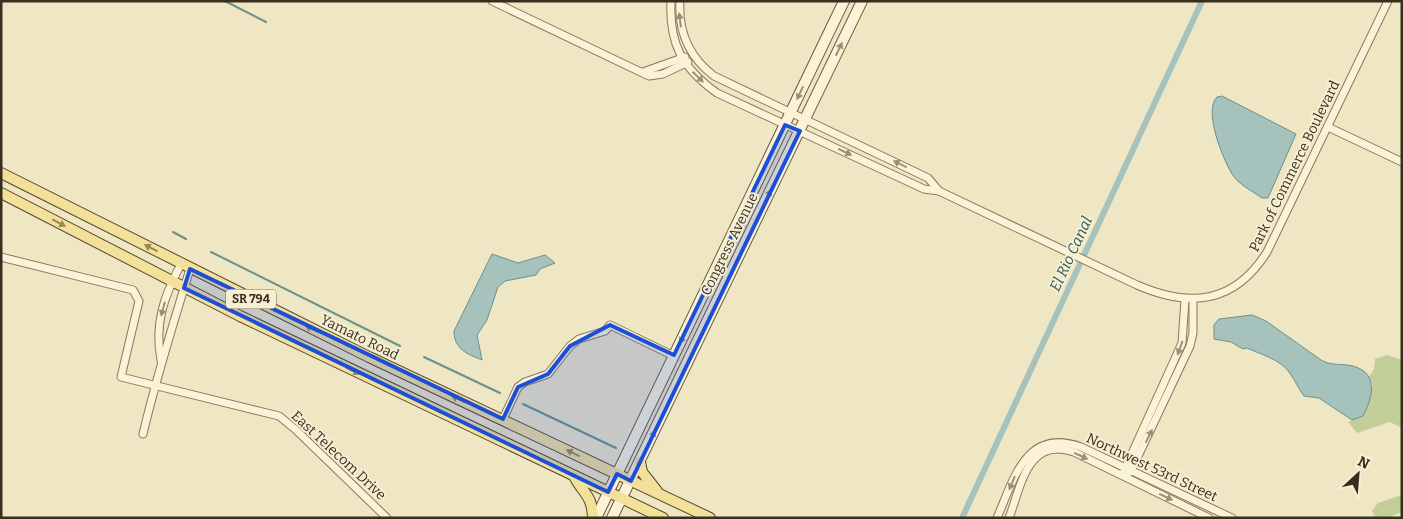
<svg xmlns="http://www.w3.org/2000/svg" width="1403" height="519" font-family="Bitter,serif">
<rect width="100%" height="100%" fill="#efe6c3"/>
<g fill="#c2ce97">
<path d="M1387 355 1402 360V428L1390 422 1357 433 1348 422 1363 416 1373 385 1369 377 1374 369 1375 359Z"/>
<path d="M1402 495V512L1387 518H1376L1372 511 1378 503Z"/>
</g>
<g fill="#a5c2bc" stroke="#6c908b">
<path d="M1222 96 1296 134 1268 198H1262C1252 191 1238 184 1232 174 1223 159 1203 111 1217 97Z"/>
<path d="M492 254 518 263 545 255 555 263 540 269 536 275 505 281 498 287 487 320 477 335 482 360C467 354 454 349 454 331Z"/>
<path d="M1252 315 1266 321 1321 360C1330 365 1338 364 1348 365 1379 370 1374 395 1363 416L1352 420 1319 398 1304 396C1298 388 1295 380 1289 372 1281 360 1260 354 1247 348L1243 349 1231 342 1214 339V325L1219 319Z"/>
</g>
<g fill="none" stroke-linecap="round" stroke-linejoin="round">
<g stroke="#6c908b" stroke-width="2">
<path d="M225 1 266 22"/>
<path d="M173 232 186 239"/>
<path d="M211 252 400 346"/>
<path d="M424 357 500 393"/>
<path d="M523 404 616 448"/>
</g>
<path stroke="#a5c2bc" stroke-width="6" d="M962 518 1202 1"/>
<g stroke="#8a7859" stroke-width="9">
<g id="street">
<path d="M492 1 649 76 663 74 688 62"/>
<path d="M671 1C669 44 682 68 717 93L924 189 939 191 1137 285C1190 308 1234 304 1267 252L1388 1"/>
<path d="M680 1C678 33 689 57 714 76L928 178 939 191"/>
<path d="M643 72 685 57"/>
<path d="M1328 127 1402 162"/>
<path d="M1 257 133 290 139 301 121 377 279 416 295 429 387 518"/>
<path d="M161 360C154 324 164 296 181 264"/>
<path d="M503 419 518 387 525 382 548 374 570 346 579 339 605 331 610 325 674 356"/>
<path d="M143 434C156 378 173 324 190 269"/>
<path d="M1124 471 1182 343 1185 300"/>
<path d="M1128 473 1131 471 1190 346 1193 333V300"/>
<path d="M997 518C1014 479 1026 427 1081 447L1232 518"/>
<path d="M1009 518C1021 487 1027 436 1074 452L1209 518"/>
</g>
</g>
<g stroke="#6c593c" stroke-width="12">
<g id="secondary">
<path d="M596 518 844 1"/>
<path d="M612 518 862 1"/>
</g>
</g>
<g stroke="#58452e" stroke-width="12">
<g id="primary">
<path d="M1 173 369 357 710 518"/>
<path d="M1 193 240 316 663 518"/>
<path d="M640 462 642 472 657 491"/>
<path d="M574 476C583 494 592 494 593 518"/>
</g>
</g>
<use href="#street" stroke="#faf3d7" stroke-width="7"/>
<use href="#secondary" stroke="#faf3d7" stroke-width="10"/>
<use href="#primary" stroke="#f3e09a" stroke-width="10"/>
</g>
<defs><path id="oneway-solid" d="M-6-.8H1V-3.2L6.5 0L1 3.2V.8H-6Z" transform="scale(1.25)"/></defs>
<g fill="#9a907a">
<use href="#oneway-solid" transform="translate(680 20) rotate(-97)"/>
<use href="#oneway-solid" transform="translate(839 49) rotate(-65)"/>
<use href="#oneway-solid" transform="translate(698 77) rotate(44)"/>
<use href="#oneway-solid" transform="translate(800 93) rotate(115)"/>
<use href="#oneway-solid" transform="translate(845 152) rotate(25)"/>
<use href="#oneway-solid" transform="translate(900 164) rotate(-154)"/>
<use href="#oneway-solid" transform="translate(768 196) rotate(-64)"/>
<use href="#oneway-solid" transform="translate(163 309) rotate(105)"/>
<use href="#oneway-solid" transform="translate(683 337) rotate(116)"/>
<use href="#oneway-solid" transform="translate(1180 348) rotate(110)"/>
<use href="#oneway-solid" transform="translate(1149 436) rotate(-64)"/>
<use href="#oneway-solid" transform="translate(652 437) rotate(-65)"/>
<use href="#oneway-solid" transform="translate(1081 456) rotate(25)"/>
<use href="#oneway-solid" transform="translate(1012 483) rotate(113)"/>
<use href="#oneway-solid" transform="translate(1166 497) rotate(25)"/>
</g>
<g fill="#96875c">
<use href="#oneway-solid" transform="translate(59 223) rotate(28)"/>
<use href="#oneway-solid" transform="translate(151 248) rotate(-153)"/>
<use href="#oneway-solid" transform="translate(312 329) rotate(-154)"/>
<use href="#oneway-solid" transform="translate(353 371) rotate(26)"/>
<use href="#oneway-solid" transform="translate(458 399) rotate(-155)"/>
<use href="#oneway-solid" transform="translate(573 453) rotate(-154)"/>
</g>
<path fill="#1d4ed8" fill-opacity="0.2" stroke="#1d4ed8" stroke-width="4" stroke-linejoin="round" d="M785 125 800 131 631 481 617 474 608 492 184 288 190 269 503 419 518 387 548 374 570 346 610 325 674 355Z"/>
<g text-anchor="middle" stroke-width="4" stroke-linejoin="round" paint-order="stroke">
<rect fill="#f6efd3" stroke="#726854" stroke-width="1" x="226" y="289.5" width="50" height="19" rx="4"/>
<g font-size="12" font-weight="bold" fill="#392e1e">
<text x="251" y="303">SR 794</text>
</g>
<g font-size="14" fill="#392e1e" stroke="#f6efd3">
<text transform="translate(1294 166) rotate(-64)" y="5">Park of Commerce Boulevard</text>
<text transform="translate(729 244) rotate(-64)" y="5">Congress Avenue</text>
<text transform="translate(360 337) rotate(26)" y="5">Yamato Road</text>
<text transform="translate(339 455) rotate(43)" y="5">East Telecom Drive</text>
<text transform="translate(1152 467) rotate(25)" y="5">Northwest 53rd Street</text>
</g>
<g font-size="15" font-style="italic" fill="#2d585a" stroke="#f6efd3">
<text transform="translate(1071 254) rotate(-65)" y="5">El Rio Canal</text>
</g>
</g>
<rect width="1403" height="519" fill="none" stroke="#392e1e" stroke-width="5"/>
<g transform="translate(1358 474) rotate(26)" stroke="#f6efd3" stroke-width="4" paint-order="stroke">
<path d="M0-4L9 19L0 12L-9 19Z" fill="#392e1e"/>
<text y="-8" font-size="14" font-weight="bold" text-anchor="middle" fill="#392e1e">N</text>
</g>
</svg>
